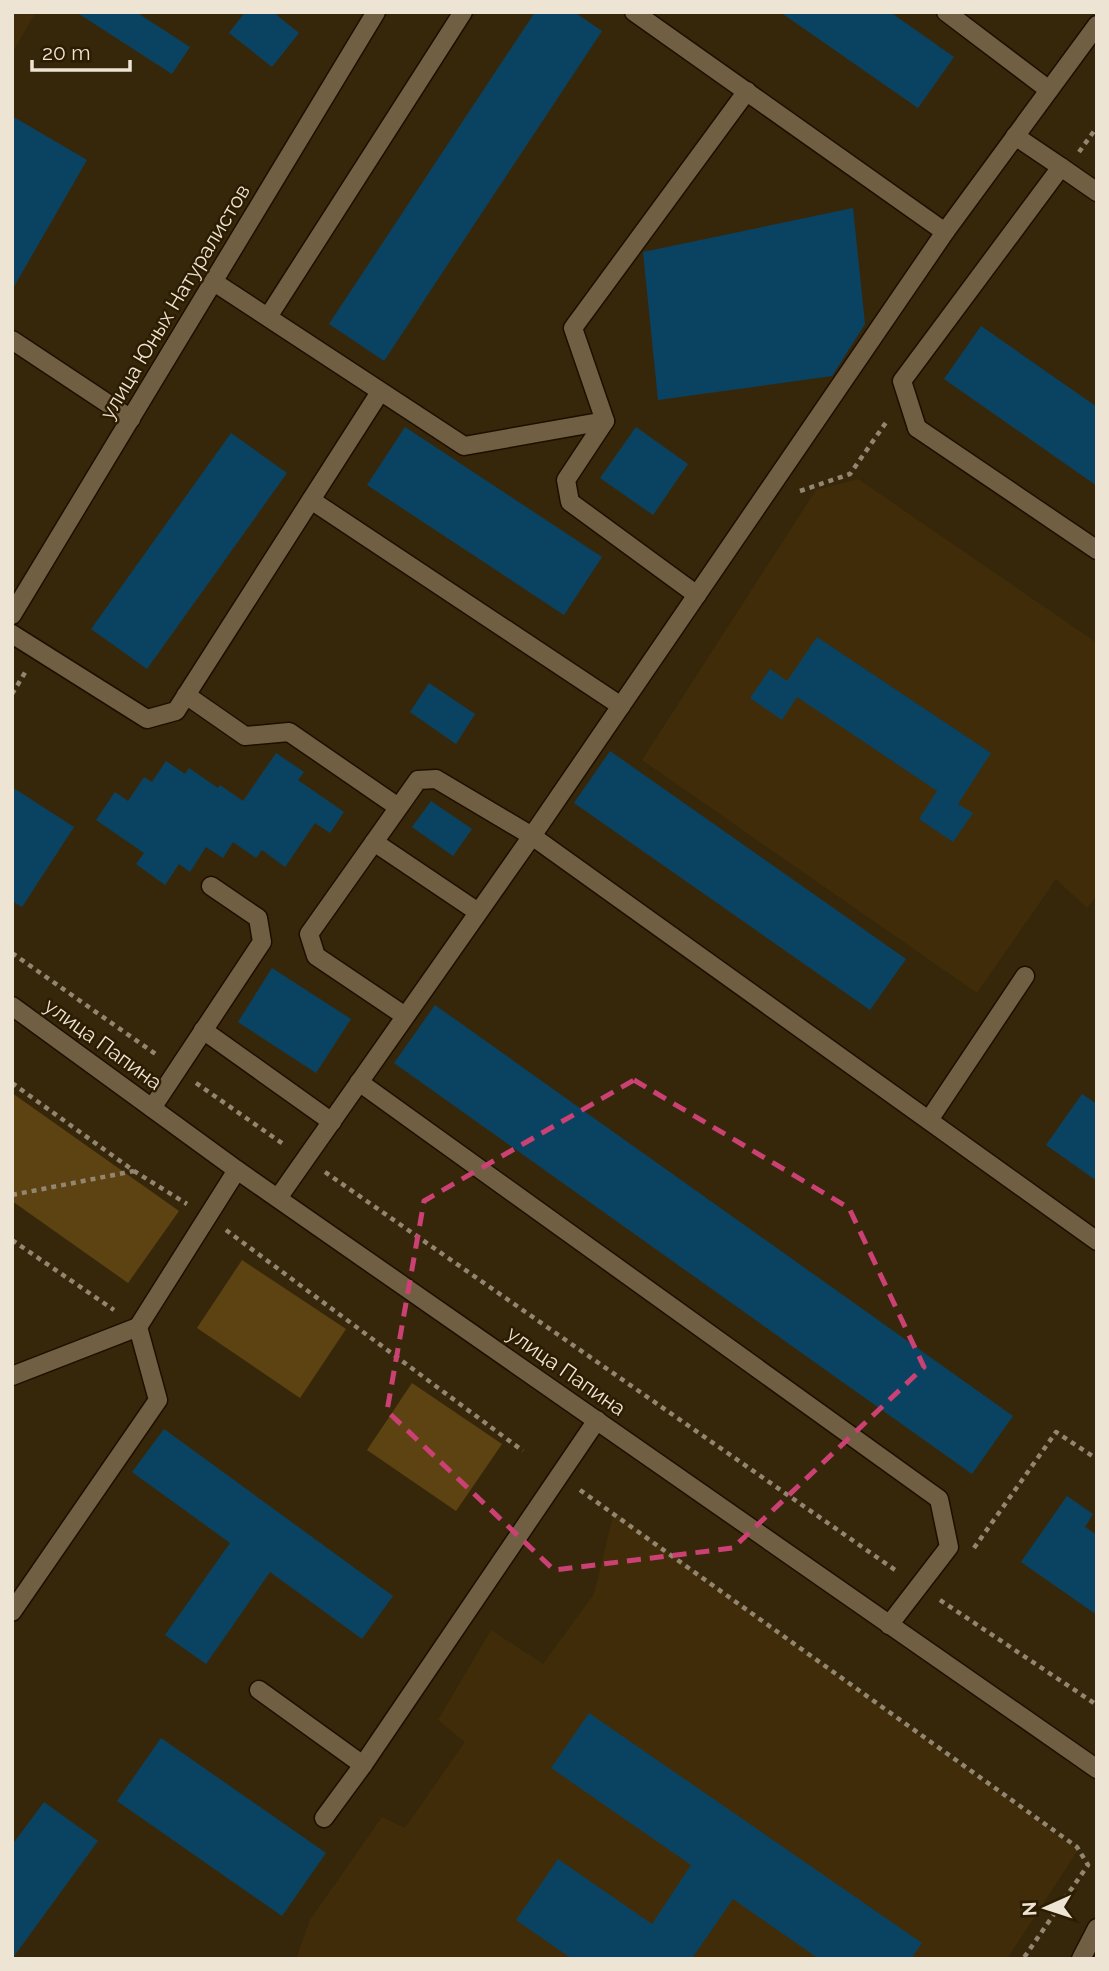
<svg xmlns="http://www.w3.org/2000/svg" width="1109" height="1971" font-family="Raleway,sans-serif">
<rect width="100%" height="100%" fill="#36270b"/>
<g fill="#402c08">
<path d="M12 12H36L12 53Z"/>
<path d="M858 479 1097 643V895L1087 908 1056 879 977 993 642 760 816 490Z"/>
<path d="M614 1512 1078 1850 1007 1959H296L310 1920 382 1817 405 1828 465 1742 438 1720 491 1630 543 1664 594 1594Z"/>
</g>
<g fill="#5d4312">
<path d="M12 1093 179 1211 128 1283 12 1201Z"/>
<path d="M242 1260 346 1329 300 1398 197 1328Z"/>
<path d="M412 1383 502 1444 456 1511 367 1450Z"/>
</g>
<g fill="#0a4362">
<path d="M76 12H136L190 47 172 74Z"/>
<path d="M245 12H273L299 33 272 67 229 33Z"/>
<path d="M535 12H574L602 31 384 361 329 324Z"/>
<path d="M780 12H890L954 57 918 108Z"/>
<path d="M12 116 87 160 12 290Z"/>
<path d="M853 208 865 324 832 376 658 400 643 252Z"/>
<path d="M981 326 1097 407V486L944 379Z"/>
<path d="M405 427 602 557 564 615 367 485Z"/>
<path d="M636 427 688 464 653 515 600 478Z"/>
<path d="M231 433 287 473 147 669 91 629Z"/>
<path d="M817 637 991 753 958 804 973 813 953 842 919 819 937 791 797 697 782 720 750 698 770 669 787 681Z"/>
<path d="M429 683 475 714 456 744 410 712Z"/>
<path d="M610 751 906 959 870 1010 574 803Z"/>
<path d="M276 753 304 772 298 780 344 812 330 833 315 823 285 867 262 850 256 858 233 842 223 858 206 847 190 872 179 864 165 885 136 864 144 853 96 820 115 792 128 801 144 777 152 782 166 761 185 774 189 768 218 788 220 785 243 801Z"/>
<path d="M12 787 74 827 22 907 12 901Z"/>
<path d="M431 801 472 829 453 856 412 827Z"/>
<path d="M272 968 351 1019 316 1073 238 1022Z"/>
<path d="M435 1005 1013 1416 972 1474 394 1063Z"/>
<path d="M1082 1094 1097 1104V1181L1046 1145Z"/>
<path d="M164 1429 393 1596 362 1639 270 1572 206 1664 165 1635 230 1543 132 1472Z"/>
<path d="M1067 1496 1093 1514 1085 1527 1097 1535V1615L1021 1562Z"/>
<path d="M589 1713 922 1943 911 1959H819L733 1899 693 1957 695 1959H572L516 1920 558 1859 652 1924 691 1865 551 1768Z"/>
<path d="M161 1738 326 1853 282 1916 117 1801Z"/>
<path d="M44 1802 98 1841 12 1959V1845Z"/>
</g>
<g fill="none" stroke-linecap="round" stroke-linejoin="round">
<g stroke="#1d0f00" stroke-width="21">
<g id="service">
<path d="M634 12 945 232"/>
<path d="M946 12 1049 90"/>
<path d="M1061 167 1097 192"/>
<path d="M214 282 464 446 605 421"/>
<path d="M268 317 463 12"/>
<path d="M12 340 131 419"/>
<path d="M917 428 902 381 1061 167 1015 136"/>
<path d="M311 500 621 706"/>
<path d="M697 595 570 502 566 480 605 421 573 328 747 91"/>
<path d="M12 634 147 719 176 711 380 392"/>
<path d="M186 695 245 736 289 732 398 807"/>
<path d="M374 842 478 912"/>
<path d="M405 1016 316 956 309 934 418 780 436 779 532 836 1097 1241"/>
<path d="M203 1030 332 1122"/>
<path d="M359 1082 939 1499 949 1547 889 1625"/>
<path d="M152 1108 262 942 258 918 211 886"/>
<path d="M929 1120 1025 976"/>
<path d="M278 1198 532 836 945 232 1097 25"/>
<path d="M12 1376 138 1327 237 1170"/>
<path d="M12 1612 158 1400 138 1327"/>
<path d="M259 1690 363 1765"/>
<path d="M324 1818 363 1765 597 1420"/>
</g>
</g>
<g stroke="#1d0f00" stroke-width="21">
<g id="minor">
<path d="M917 428 1097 550"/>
<path d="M12 615 376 12"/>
<path d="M1081 1959 1097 1928"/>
</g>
</g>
<g stroke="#1d0f00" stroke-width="21">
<path id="tertiary" d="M12 1006 237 1170 1097 1769"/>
</g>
<g stroke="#938670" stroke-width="4.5" stroke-dasharray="5 5" stroke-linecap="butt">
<path d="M1079 152 1097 127"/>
<path d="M800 491 850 474 887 421"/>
<path d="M12 694 26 671"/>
<path d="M12 953 157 1055"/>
<path d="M12 1083 134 1171 187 1204"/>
<path d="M196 1083 286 1146"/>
<path d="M325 1172 898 1572"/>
<path d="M12 1195 134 1171"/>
<path d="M226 1230 523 1451"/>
<path d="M12 1240 114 1310"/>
<path d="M580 1490 1077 1847 1088 1865 1023 1959"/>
<path d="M974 1548 1056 1432 1097 1459"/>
<path d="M940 1600 1097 1705"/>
</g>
<use href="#service" stroke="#715f43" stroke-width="18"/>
<use href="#minor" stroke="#715f43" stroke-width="18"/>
<use href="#tertiary" stroke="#715f43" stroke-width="18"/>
</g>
<path fill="none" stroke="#cb4173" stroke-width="5" stroke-dasharray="14 9" stroke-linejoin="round" d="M634 1080 849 1208 924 1367 733 1548 554 1570 387 1411 424 1201Z"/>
<g text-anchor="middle" stroke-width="5" stroke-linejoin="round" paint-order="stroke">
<g font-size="21" fill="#eee4d4" stroke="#2c1d02">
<text transform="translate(175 302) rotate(-59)" y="7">улица Юных Натуралистов</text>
<text transform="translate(103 1044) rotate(36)" y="7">улица Папина</text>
<text transform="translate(566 1371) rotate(35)" y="7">улица Папина</text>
</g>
</g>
<rect width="1109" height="1971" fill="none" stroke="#eee4d4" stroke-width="28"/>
<g transform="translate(1046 1908) rotate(267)" stroke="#2c1d02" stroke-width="5" paint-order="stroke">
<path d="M0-5L12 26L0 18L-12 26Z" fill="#eee4d4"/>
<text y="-10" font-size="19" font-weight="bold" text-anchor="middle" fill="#eee4d4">N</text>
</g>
<path d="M32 60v10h98v-10" fill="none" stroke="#eee4d4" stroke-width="3.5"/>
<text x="42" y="60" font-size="21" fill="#eee4d4" stroke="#2c1d02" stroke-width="5" paint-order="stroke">20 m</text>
</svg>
